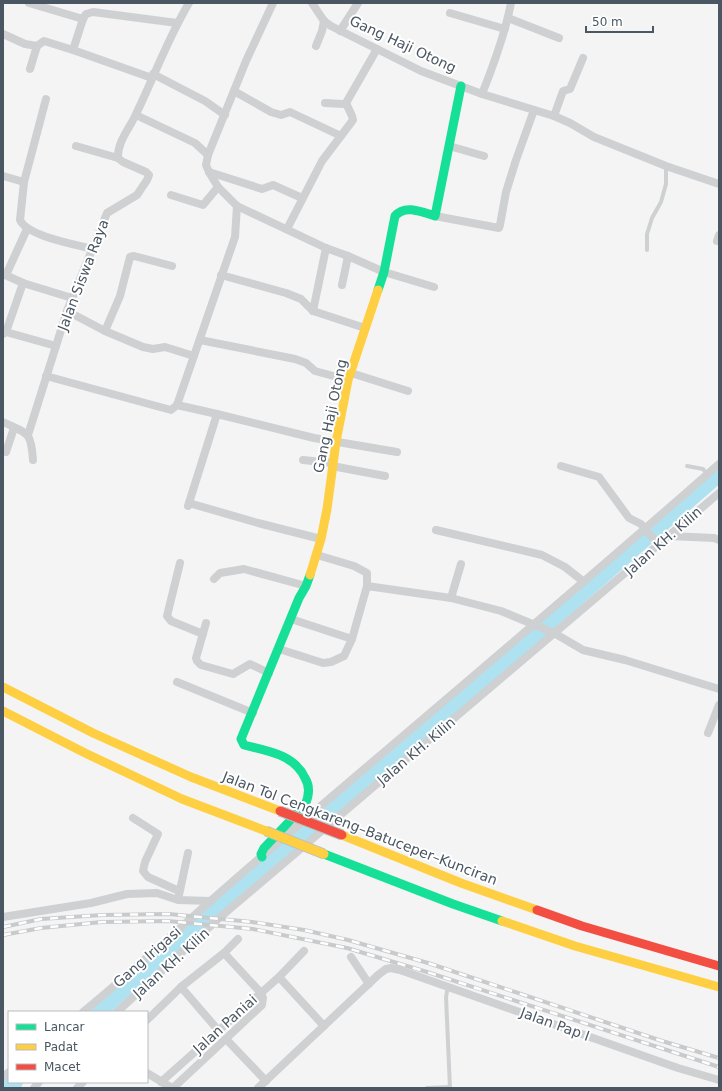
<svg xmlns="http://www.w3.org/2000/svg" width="722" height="1091" font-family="'DejaVu Sans',sans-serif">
<rect width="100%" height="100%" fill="#f4f4f4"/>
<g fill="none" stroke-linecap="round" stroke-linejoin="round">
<g stroke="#aee2f0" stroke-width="16">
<path d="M99 1012 186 934 526 643 719 474"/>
<path d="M7 1088 15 1082"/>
</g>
<g stroke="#ced0d2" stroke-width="4">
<path d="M647 250V234L652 218 661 202 666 184V166"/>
<path d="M687 466 703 469 707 474"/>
<path d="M448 986 446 997 450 1088"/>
<path d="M427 1088 450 1087"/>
</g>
<g stroke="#ced0d2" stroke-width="8">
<path d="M29 3 83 19"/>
<path d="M273 3 246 61 208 155 206 165 209 172 218 187 237 206 326 248 348 256 342 285"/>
<path d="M312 3 324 21 331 26 421 71 482 94 554 116 570 123 594 137 666 166 719 184"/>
<path d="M450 13 505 29"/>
<path d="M508 18 559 38"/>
<path d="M340 31 358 3"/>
<path d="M3 34 25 44 37 46 30 69"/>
<path d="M37 46 44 41 73 50 152 78"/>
<path d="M316 46 322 31 324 21"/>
<path d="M73 50 83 19 86 14 93 12 177 23"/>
<path d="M153 74 205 101 225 115"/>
<path d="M234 91 271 112 281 115 290 112 341 136"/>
<path d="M482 94C494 64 505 34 511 3"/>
<path d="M46 99 24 182 20 220C27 236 74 244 92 249"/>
<path d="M325 103 343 104 346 103 377 49"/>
<path d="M136 115 195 143 208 155"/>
<path d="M554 116 563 91 570 89 583 58"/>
<path d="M76 146 118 158"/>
<path d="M449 146 484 156"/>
<path d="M209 172 262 189 273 185 302 198"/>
<path d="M3 176 24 182"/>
<path d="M171 195 203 205 218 187"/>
<path d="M435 216 499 228 500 225 506 192 516 160 534 110"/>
<path d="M287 229 322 161 353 120 352 116 346 103"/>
<path d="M717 241 719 235"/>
<path d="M348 256 384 272 434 287"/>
<path d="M3 274 23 283 6 332 3 334"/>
<path d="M6 275 27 229"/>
<path d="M221 275 286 293 301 299 313 311 365 328"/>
<path d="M23 283 72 298"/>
<path d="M67 311 105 331 120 296 130 257 134 256 172 266"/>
<path d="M313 311 326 248"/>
<path d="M105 331 143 347 153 349 165 347 194 356"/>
<path d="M6 332 56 346"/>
<path d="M200 340 295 359 306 363 315 371 348 380"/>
<path d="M351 373 408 391"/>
<path d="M46 376 171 410 177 405 235 237 237 206"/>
<path d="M177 405 217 414 314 438 397 452"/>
<path d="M3 422C28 434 31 431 33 460"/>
<path d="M28 435 67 311 107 213 137 195 147 180 149 175 146 172 123 162 118 158C117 142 130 128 136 114 154 77 168 38 189 3"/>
<path d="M3 450 6 452 14 428"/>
<path d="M303 460 332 463"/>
<path d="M332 466 385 476"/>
<path d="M561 466 599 477 629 518 641 524 659 545"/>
<path d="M189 503 258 523 321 539"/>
<path d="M188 506 217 414"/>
<path d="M436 530 542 555 565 567 584 582"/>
<path d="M670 536 714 538 719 540"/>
<path d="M180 563 167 616 171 621 203 634"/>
<path d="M214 579 220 573 244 569 306 586"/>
<path d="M367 586 451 598 501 611 554 633 583 650 625 660 719 689"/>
<path d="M451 598 461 564"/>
<path d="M291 619 352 639"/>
<path d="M206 623 196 658 197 661 201 665 233 674 250 664 269 673"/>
<path d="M279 649 323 663 331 662 344 656 352 639 367 586V573L354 566 317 555"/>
<path d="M177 682 253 713"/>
<path d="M708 733 719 705"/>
<path d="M133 818 158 834 145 862 143 871 148 877 179 891"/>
<path d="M179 895 188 853"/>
<path d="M3 917 91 903 127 894 157 893 178 900 211 901"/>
<path d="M351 957 369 984"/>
<path d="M279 977 304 951"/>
<path d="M181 987 218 1030"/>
<path d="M83 1012C144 962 201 908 261 857 414 726 568 597 719 464"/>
<path d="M117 1012 218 919 719 493"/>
<path d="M147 1020 181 987 224 953 238 939"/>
<path d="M226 1039 266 1081"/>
<path d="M147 1073 172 1088"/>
<path d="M3 1077 9 1072"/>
<path d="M161 1082 279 977 324 1026"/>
<path d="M34 1088 39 1082"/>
<path d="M77 1088 83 1082"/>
<path d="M173 1088 262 1005 263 998 261 993 224 953"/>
<path d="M258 1088 378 975 386 969 391 968 400 970 678 1068 719 1080"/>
</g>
<g stroke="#16e098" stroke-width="9">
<path d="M378 290 384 272 395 216C405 204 422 212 435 216L461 86"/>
<path d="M324 854 453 904 502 921"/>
<path d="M262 857 261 854 264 848 305 805C309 796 310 786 305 778 294 754 267 751 244 745L241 739 299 598 306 586 310 575"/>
</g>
<g stroke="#ffcf43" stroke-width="9">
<path d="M310 575 321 539 327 509 336 442 348 380 378 290"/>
<path d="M3 687 93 733 191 777 280 811"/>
<path d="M3 711 85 753 182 799 266 831"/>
<path d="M342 835 461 883 537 910"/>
<path d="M502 921 575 946 719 987"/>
</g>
<path stroke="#f24e42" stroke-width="9" d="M537 910 582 926 719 966"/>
<g stroke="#c9cacc" stroke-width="4">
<g id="rail">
<path d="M3 927 41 919 102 915 169 914 252 922 304 930 348 940 428 963 662 1041 719 1058"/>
<path d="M3 935 41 928 102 922 168 921 253 929 347 948 427 972 719 1067"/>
</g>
</g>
<use href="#rail" stroke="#fff" stroke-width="2.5" stroke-dasharray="8" stroke-linecap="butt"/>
<g stroke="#b9bec3" stroke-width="11" stroke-linecap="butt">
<path id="slow-bridge" d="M266 831 324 854"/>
</g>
<g stroke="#b9bec3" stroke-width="11" stroke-linecap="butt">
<path id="jam-bridge" d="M280 811 342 835"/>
</g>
<use href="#slow-bridge" stroke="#ffcf43" stroke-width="9"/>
<use href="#jam-bridge" stroke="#f24e42" stroke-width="9"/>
</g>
<g text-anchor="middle" stroke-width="4" stroke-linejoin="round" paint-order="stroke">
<g font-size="14" fill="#4a5661" stroke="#fff">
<text transform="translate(403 44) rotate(25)" y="5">Gang Haji Otong</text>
<text transform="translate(83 275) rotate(-69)" y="5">Jalan Siswa Raya</text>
<text transform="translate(330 416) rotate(-78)" y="5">Gang Haji Otong</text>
<text transform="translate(663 541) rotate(-41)" y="5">Jalan KH. Kilin</text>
<text transform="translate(416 751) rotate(-40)" y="5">Jalan KH. Kilin</text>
<text transform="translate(360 828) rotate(21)" y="5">Jalan Tol Cengkareng–Batuceper–Kunciran</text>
<text transform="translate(147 957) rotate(-41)" y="5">Gang Irigasi</text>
<text transform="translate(171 963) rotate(-42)" y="5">Jalan KH. Kilin</text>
<text transform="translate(225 1024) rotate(-42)" y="5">Jalan Paniai</text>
<text transform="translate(555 1024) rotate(20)" y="5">Jalan Pap I</text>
</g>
</g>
<rect width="722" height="1091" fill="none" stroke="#4a5661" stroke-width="8"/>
<rect x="8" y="1011" width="140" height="72" fill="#ffffff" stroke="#b7bbc0"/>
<rect x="16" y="1024" width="20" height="6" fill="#16e098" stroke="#b7bbc0"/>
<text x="44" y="1031" font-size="12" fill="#4a5661">Lancar</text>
<rect x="16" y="1044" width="20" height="6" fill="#ffcf43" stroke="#b7bbc0"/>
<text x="44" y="1051" font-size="12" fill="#4a5661">Padat</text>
<rect x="16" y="1064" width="20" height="6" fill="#f24e42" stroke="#b7bbc0"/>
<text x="44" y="1071" font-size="12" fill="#4a5661">Macet</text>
<path d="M586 26v6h67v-6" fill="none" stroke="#4a5661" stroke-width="2"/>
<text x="592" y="26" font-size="12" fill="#4a5661" stroke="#ffffff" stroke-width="3" paint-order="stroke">50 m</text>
</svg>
